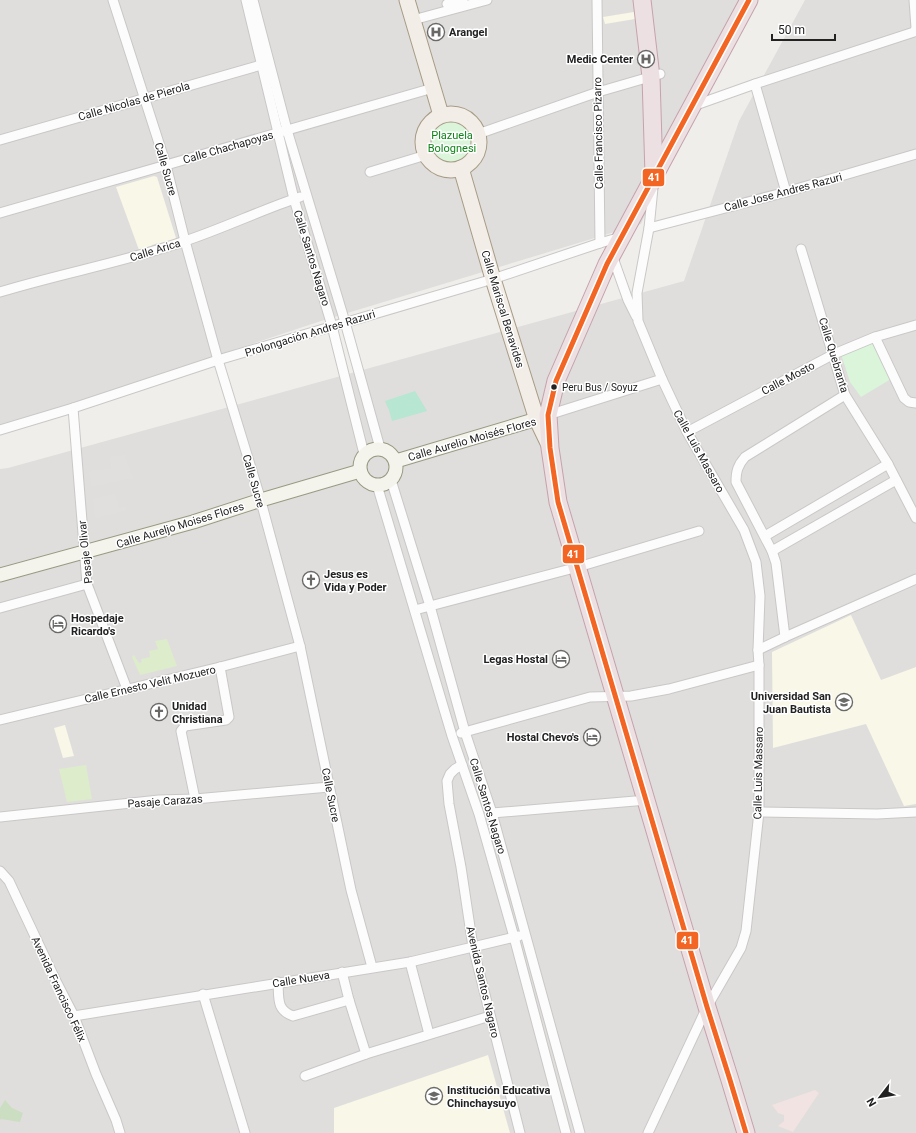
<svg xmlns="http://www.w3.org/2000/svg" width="916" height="1133" font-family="Roboto,sans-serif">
<rect width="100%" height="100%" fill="#f0eeeb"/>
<g fill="#dfdedc">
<path d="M0 0H741L641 224 321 321 0 428Z"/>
<path d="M805 0H916V1133H0V469L8 468 684 281 739 121Z"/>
</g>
<path fill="#f1e3e1" d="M815 1090 819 1093 793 1132 778 1126 784 1121V1115L778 1113 772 1105Z"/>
<g fill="#f8f7e8">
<path d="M640 11 641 18 605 24 603 17Z"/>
<path d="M154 176 157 177 176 238 173 241 159 245 158 243 152 245 151 247 139 250 116 187Z"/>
<path d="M851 615 881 680 916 667V804L904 806 866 724 773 748 772 652Z"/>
<path d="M65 725 74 756 63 758 54 728Z"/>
<path d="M488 1055 510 1133H334V1108Z"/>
</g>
<g fill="#ddeccb">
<path d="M167 639 177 666 140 675 132 657 134 655 139 663 142 662 141 659 150 657 149 651 158 649 155 641Z"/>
<path d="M86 765 92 799 67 802 59 769Z"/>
</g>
<path fill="#cbdec1" d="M5 1100 12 1108 23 1113 20 1122 1 1119 0 1120V1108Z"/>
<g fill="#daf5da">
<circle cx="452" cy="141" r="22"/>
<path d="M871 341 891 379 861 397 850 382 841 354Z"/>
</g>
<path fill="#b7e6d2" d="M415 391 427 411 392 421 389 410 385 401Z"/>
<g fill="#e0dfde">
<path d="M125 455 133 478 91 487 89 471 111 468 109 457Z"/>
<path d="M115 494 119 508 126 507 125 511 95 518 93 499Z"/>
</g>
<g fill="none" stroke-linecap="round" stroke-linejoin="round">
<g stroke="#c9c8c7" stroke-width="11">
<g id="street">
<path d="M113 0 166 165 185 241 218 360 259 494 300 646 351 890 372 967"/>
<path d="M246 0 294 199 332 326 364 454"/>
<path d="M253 0 287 130 345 322 380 448"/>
<path d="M597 0 600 243"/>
<path d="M447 4 463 0"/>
<path d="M413 20 487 0"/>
<path d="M755 84 786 192"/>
<path d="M693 106 755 84 914 32 916 28 914 0"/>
<path d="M478 134 598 92 660 74"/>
<path d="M0 140 268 63"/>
<path d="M370 172 426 155"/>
<path d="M0 213 433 88"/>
<path d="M649 228 786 192 916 154"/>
<path d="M801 249 845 395 888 464 916 518"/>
<path d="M612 255 628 300 636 316"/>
<path d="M0 292C62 273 125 262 185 241 224 228 261 210 300 197"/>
<path d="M875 337 904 398 909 402 916 403"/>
<path d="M73 408 87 584 127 689"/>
<path d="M548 415 662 379"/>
<path d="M0 430 73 408 218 360 493 279 600 243 621 237"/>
<path d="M687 432 834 354 875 337 916 325"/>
<path d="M391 480 430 606 465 732 492 813 580 1133"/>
<path d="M377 485 452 736 479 814 514 937 566 1133"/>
<path d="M765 536 888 464"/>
<path d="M772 551 896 480"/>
<path d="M0 608 87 584"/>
<path d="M415 610 578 567 699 531"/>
<path d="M785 637 776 563 772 551 736 482C736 471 738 465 745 457L845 395"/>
<path d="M758 650 785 637 916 579"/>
<path d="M0 720 220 667 300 646"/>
<path d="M461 733 590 697 631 696 669 689 759 665"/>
<path d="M462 765 455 769 450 774 447 781 449 804 461 867 473 947 520 1133"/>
<path d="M195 799 181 731 185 726 226 720 229 717 220 667"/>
<path d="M759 812 877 814 916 812"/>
<path d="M492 813 647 800"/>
<path d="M0 817 159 800 195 799 329 787"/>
<path d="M0 871 9 881 56 981 74 1016 96 1074 116 1120 120 1133"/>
<path d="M410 962 429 1034"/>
<path d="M342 972 349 1000 366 1054"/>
<path d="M278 982C279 998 276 1010 293 1016L349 1000"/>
<path d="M203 994 245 1133"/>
<path d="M74 1016 410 962 519 936"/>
<path d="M305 1076 366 1054 490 1016"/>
<path d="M648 1133 707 1007 741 948 746 931 759 812V665L758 650 760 596 756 562 744 530 687 432 662 379 638 321 637 293 649 228 653 188"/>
</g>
</g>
<g stroke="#999a82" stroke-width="15">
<g id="secondary">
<circle cx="378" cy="467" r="18"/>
<path d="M396 461 547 416"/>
<path d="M0 575 193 522 261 500 360 471"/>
</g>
</g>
<g stroke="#a79c86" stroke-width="17">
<g id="primary">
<path d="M407 0 441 115"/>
<circle cx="451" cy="142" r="28"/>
<path d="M461 168 493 279 537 420 549 445"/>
</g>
</g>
<g stroke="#c5a2ac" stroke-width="19">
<g id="highway">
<path d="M642 0 651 77 654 175"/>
<path d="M746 1133 730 1080 707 1007 558 502 550 448 548 415 556 381 607 264 749 0"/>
</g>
</g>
<use href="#street" stroke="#fdfcfc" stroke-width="9"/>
<use href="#secondary" stroke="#f4f4ed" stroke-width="13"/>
<use href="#primary" stroke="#f3ede7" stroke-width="15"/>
<use href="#highway" stroke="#ece0e2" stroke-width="17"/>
<g stroke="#fff" stroke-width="8">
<path id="bus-1" d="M746 1133 730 1080 707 1007 558 502 550 448 548 415 556 381 607 264 749 0"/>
</g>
<use href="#bus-1" stroke="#f26522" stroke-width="5"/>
</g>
<defs>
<g id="hospital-ring" transform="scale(0.9)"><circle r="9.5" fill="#fff" stroke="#6a6968" stroke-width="1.5"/><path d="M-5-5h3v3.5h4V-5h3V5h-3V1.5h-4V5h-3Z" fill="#6a6968"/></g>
<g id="church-ring" transform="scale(0.9)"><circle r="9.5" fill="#fff" stroke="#6a6968" stroke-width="1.5"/><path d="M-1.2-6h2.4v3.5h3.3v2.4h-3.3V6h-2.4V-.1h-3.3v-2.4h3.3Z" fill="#6a6968"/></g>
<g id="hotel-ring" transform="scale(0.9)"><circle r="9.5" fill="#fff" stroke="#6a6968" stroke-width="1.5"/><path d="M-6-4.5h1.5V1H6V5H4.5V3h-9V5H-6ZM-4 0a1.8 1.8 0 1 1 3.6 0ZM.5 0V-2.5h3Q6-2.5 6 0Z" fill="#6a6968"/></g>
<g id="university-ring" transform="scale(0.9)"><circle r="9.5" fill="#fff" stroke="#6a6968" stroke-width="1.5"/><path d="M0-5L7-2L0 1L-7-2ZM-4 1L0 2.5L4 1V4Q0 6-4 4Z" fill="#6a6968"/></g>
<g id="school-ring" transform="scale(0.9)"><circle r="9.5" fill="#fff" stroke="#6a6968" stroke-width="1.5"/><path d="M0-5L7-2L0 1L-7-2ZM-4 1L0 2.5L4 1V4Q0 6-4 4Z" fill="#6a6968"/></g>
</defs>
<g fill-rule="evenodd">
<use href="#hospital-ring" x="436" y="32"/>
<use href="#hospital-ring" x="646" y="59"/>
<use href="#church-ring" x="311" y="580"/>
<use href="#hotel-ring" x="58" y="624"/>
<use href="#hotel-ring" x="561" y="659"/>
<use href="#university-ring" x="844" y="702"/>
<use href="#church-ring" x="159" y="712"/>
<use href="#hotel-ring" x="592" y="737"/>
<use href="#school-ring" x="434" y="1096"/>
</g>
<circle fill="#222" stroke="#fff" stroke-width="1.5" cx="554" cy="387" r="3.5"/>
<g text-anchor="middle" stroke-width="3" stroke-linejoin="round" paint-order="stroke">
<g font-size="10" fill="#222" stroke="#fff" text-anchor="start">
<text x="562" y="391">Peru Bus / Soyuz</text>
</g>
<g font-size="11" font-weight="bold" fill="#222" stroke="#fff" text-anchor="start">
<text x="449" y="36">Arangel</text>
<text x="633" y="63" text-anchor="end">Medic Center</text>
<text x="324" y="578">Jesus es<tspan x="324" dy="13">Vida y Poder</tspan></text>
<text x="71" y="622">Hospedaje<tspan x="71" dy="13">Ricardo's</tspan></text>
<text x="548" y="663" text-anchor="end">Legas Hostal</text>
<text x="831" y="700" text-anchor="end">Universidad San<tspan x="831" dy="13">Juan Bautista</tspan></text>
<text x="172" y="710">Unidad<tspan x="172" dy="13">Christiana</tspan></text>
<text x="579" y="741" text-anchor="end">Hostal Chevo's</text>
<text x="447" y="1094">Institución Educativa<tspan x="447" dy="13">Chinchaysuyo</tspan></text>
</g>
<g font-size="11" fill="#222" stroke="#fff">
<text transform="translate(134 101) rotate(-16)" y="4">Calle Nicolas de Pierola</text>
<text transform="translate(598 133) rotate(-91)" y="4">Calle Francisco Pizarro</text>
<text transform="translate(228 147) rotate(-16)" y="4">Calle Chachapoyas</text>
<text transform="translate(166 169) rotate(74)" y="4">Calle Sucre</text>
<text transform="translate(783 192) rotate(-15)" y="4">Calle Jose Andres Razuri</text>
<text transform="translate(155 250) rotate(-17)" y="4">Calle Arica</text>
<text transform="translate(312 258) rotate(73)" y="4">Calle Santos Nagaro</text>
<text transform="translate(503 309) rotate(73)" y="4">Calle Mariscal Benavides</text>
<text transform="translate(310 333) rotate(-17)" y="4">Prolongación Andres Razuri</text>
<text transform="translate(834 355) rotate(73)" y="4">Calle Quebranta</text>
<text transform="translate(788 378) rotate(-28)" y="4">Calle Mosto</text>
<text transform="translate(472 439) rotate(-16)" y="4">Calle Aurelio Moisés Flores</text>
<text transform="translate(699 451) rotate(61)" y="4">Calle Luis Massaro</text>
<text transform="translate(254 481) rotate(74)" y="4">Calle Sucre</text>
<text transform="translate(180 525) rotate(-17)" y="4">Calle Aureljo Moises Flores</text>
<text transform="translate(85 552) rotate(-96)" y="4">Pasaje Olivar</text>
<text transform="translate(150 684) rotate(-13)" y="4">Calle Ernesto Velit Mozuero</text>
<text transform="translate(758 773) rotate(-89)" y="4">Calle Luis Massaro</text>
<text transform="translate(331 795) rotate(79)" y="4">Calle Sucre</text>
<text transform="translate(165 801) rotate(-4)" y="4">Pasaje Carazas</text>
<text transform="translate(488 806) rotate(73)" y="4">Calle Santos Nagaro</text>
<text transform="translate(301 979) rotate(-9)" y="4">Calle Nueva</text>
<text transform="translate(483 982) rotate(77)" y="4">Avenida Santos Nagaro</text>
<text transform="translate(59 989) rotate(65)" y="4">Avenida Francisco Félix</text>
</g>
<g font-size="11" fill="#0c8416" stroke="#fff">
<text x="452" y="139">Plazuela<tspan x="452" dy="13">Bolognesi</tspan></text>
</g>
</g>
<g stroke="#fff" stroke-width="1.5">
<rect x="642" y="168" width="23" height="19" rx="4" fill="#f26522"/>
<rect x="562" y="544" width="23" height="20" rx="4" fill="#f26522"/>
<rect x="676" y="931" width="23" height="19" rx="4" fill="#f26522"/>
</g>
<g font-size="11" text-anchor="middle" font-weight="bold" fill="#fff">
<text x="654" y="181">41</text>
<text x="573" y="558">41</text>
<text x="687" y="944">41</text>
</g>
<g transform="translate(880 1097) rotate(239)" stroke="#ffffff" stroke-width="3" paint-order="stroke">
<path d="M0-3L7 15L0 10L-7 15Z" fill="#222222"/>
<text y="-6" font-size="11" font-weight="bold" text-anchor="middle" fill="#222222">N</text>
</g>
<path d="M772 34v6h63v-6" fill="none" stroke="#222222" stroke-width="2"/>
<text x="778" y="34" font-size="12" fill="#222222" stroke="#ffffff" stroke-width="3" paint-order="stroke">50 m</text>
</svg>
